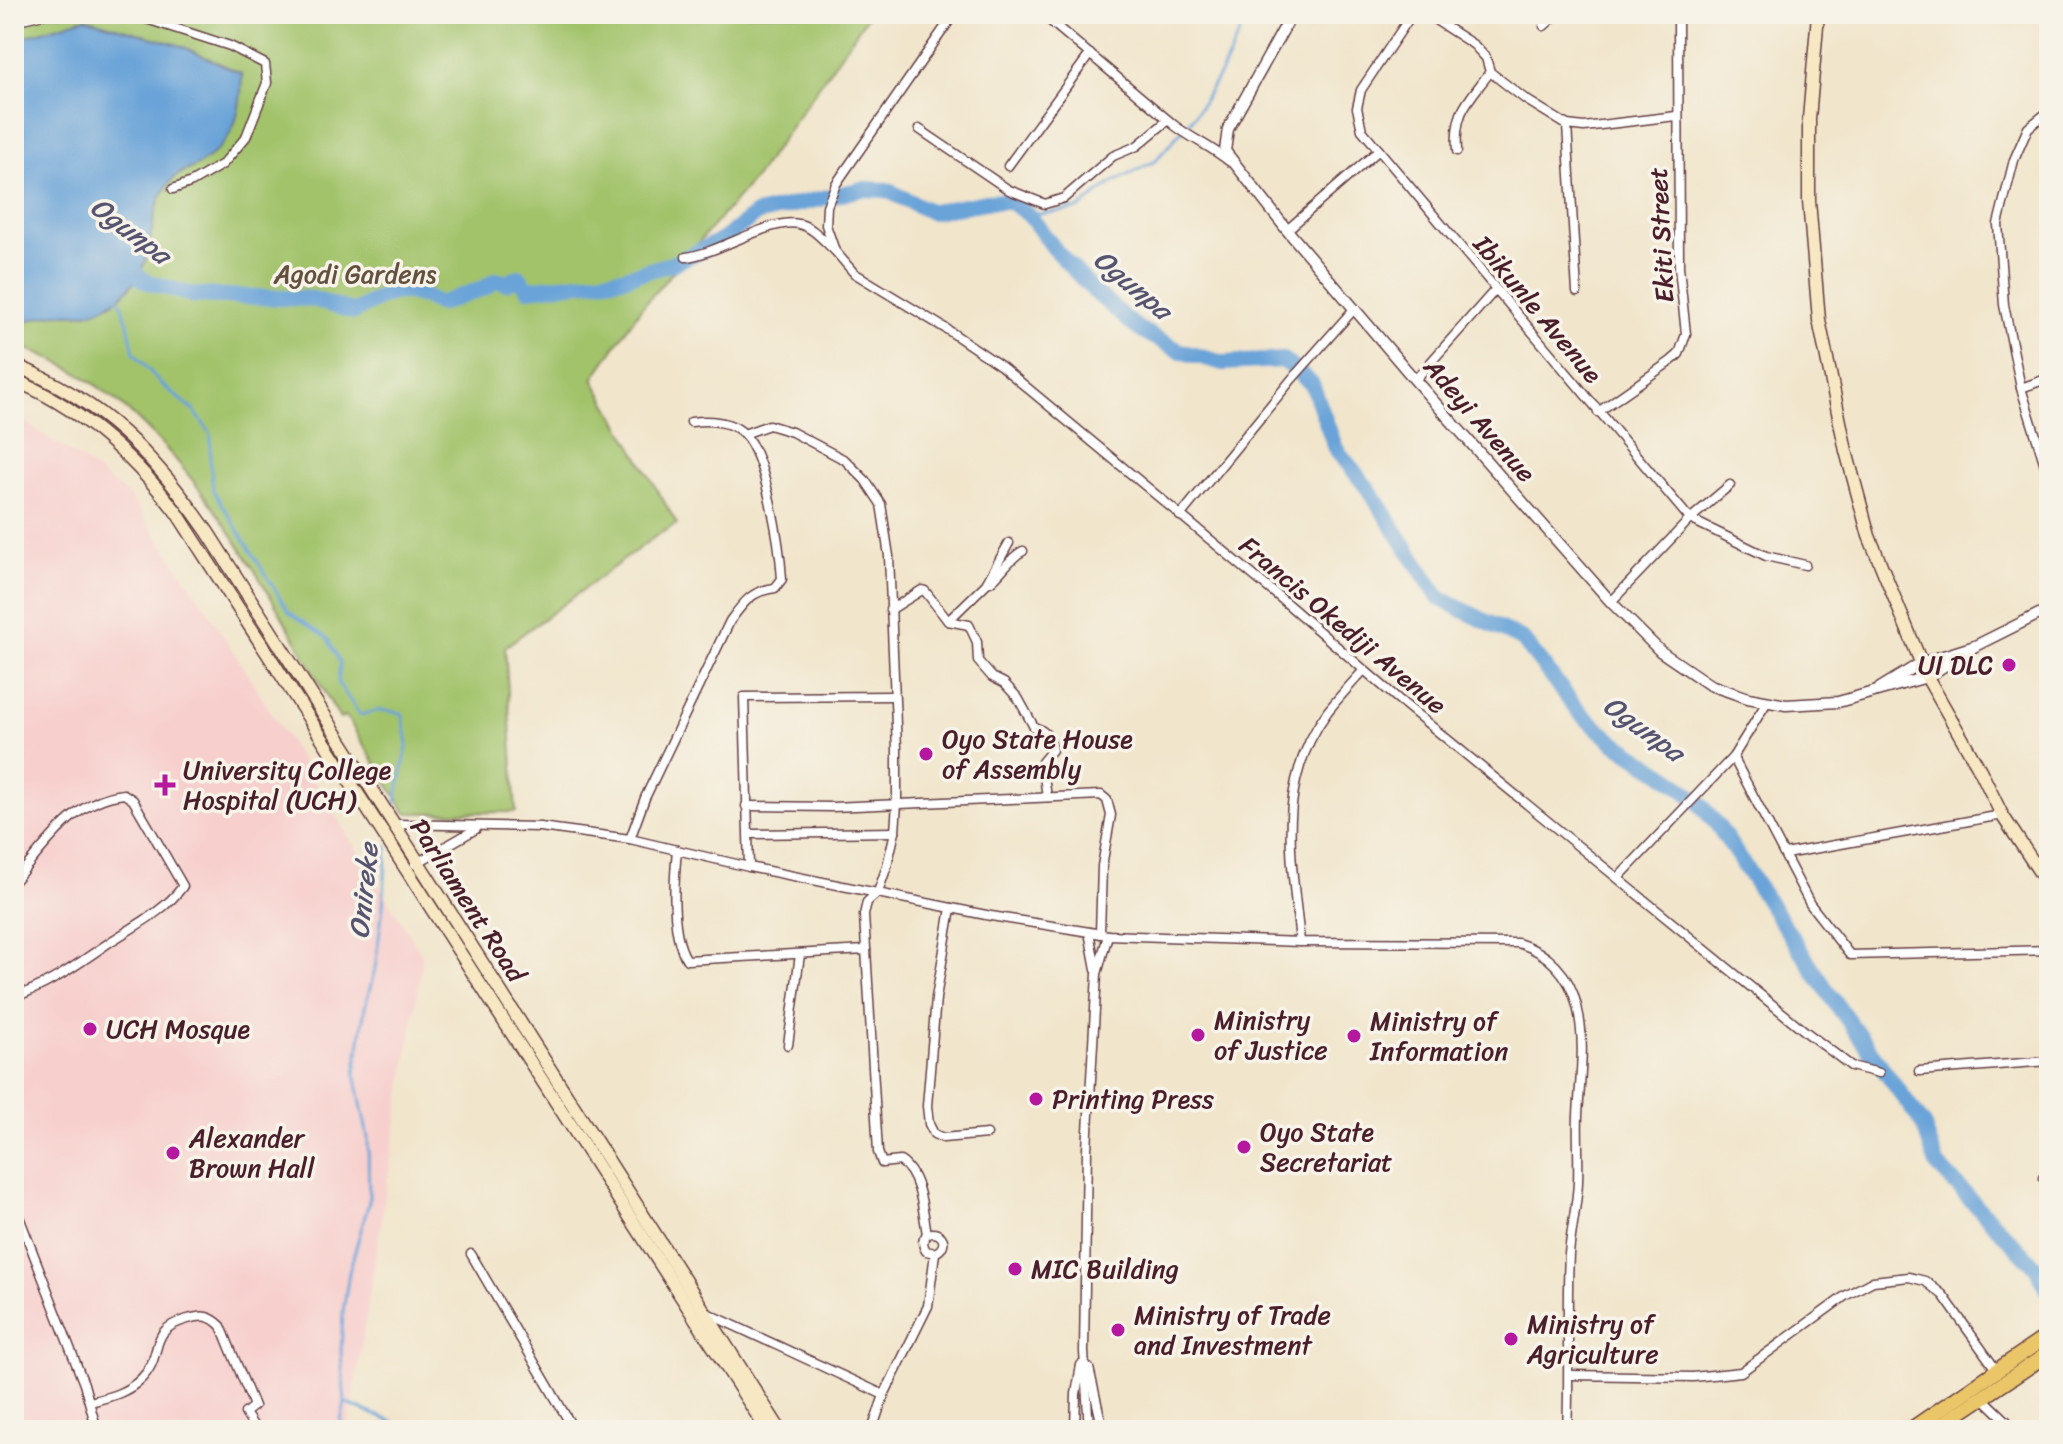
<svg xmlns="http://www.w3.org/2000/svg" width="2063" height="1444" font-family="Sriracha,sans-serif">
<rect width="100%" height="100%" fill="#f7f3e8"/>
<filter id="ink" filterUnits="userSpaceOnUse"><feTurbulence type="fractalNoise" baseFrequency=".0125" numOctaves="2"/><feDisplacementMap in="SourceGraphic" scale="16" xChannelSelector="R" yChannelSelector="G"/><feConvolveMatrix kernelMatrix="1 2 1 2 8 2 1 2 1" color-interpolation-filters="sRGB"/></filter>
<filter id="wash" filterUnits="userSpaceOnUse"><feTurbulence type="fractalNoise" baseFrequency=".006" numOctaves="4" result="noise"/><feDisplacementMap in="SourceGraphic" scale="32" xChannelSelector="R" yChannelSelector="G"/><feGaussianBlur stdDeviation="1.8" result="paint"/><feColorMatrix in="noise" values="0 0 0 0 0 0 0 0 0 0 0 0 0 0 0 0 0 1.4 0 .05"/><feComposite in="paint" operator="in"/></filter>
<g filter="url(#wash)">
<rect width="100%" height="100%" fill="#f1e5cb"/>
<path fill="#f7d0ce" d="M14 415 81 459 130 497 210 614 423 956 348 1430H14Z"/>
<path fill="#a2c36b" stroke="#76714b" stroke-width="2" d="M14 14H869L755 178 642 307 593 379 677 524 656 536 505 647 516 812 406 813 346 716 340 719C266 590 169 388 14 345Z"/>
<path fill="#69a3d8" stroke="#5a6182" stroke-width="2" d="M85 18 182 46 242 74C241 113 236 140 201 163 191 170 177 172 170 182 152 206 154 225 148 251 142 281 117 307 86 313 75 315 62 313 50 315 38 317 26 322 14 323V40Z"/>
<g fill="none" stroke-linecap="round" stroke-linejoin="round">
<g stroke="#69a3d8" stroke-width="3">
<path d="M1029 215 1078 209 1112 183 1155 161 1194 117 1224 67 1248 14"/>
<path d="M118 296 127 320 134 353 160 383 194 411 211 434 210 459 213 490 289 612 328 639 340 663 338 683 360 715 381 710 402 713 408 743 393 815"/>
<path d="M345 1403 393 1422 407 1430"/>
<path d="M339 1430 345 1403 341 1352 343 1312 349 1272 369 1202 368 1138 355 1074 365 1007 375 969 383 906 387 846"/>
</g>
<path stroke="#69a3d8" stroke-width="16" d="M124 264 145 281 192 295 313 299 354 312C389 292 400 283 440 304L484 288 496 280 506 283 519 277 528 289 622 278 674 263 722 240 756 214 862 189 887 190 931 212 986 202 1009 201 1029 215 1057 252 1095 292 1137 328 1180 351 1223 363 1283 360 1312 384 1336 449 1369 490 1439 598 1523 640 1580 713 1611 740 1672 780 1699 803 1718 826 1834 1001 1923 1124 1937 1165 2036 1267 2049 1292"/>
</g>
</g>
<g filter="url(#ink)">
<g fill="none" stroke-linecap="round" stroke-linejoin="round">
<g stroke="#633d43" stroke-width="11">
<g id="minor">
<path d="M131 14 230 46 265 64 267 83 246 137 223 164 192 182 173 189"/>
<path d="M954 14 836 184 827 206 826 225 835 251 854 273 948 330 1001 366 1284 601 1398 699 1806 1032 1851 1066 1879 1073"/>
<path d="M1042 14 1174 125C1192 139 1212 147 1230 162"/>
<path d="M1412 14 1361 90 1357 108 1362 130 1690 519 1766 556 1805 565"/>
<path d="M1426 14 1474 45 1486 58 1490 72 1525 99 1567 125 1584 127 1676 116"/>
<path d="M14 21 43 14"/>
<path d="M1544 26 1557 14"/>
<path d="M2049 111 2028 128 2014 160 1998 224 2004 305 2021 388 2049 478"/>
<path d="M1567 125 1577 292"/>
<path d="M919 129 1009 190 1045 204 1064 198 1113 156 1137 146 1168 120"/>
<path d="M1457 151C1454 111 1467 103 1490 72"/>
<path d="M1008 166 1090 54"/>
<path d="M1287 230 1379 150"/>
<path d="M686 257C718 254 772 217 799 224 813 227 824 241 834 250"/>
<path d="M1415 380 1495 290"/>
<path d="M2021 388 2049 378"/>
<path d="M1598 412 1671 361 1679 354 1686 334 1679 267 1678 14"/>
<path d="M744 434 769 425 792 432 845 460 865 480 881 504 889 556 897 749V803L895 832 887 866 878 892 867 902 864 915 878 1152 882 1163 900 1161C921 1174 923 1212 927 1234 922 1240 922 1244 926 1251L935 1253"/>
<path d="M1180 516 1292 379 1355 308"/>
<path d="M990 582C1002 573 1010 557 1023 551"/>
<path d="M1611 602 1690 519 1730 485"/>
<path d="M890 610 922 590 925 591 948 621 969 625 977 642 978 661 992 677 1004 683 1018 698 1034 727C1047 731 1050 738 1052 750L1042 762 1047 797"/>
<path d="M948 621 986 584 1009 543"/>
<path d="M1733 757 1810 904 1850 955 2049 950"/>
<path d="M746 806 833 807 1101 795 1107 800 1111 815 1102 866 1100 934"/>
<path d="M395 826 396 824 540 827 630 839 749 867 991 916 1108 935 1300 942 1518 943C1548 952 1570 975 1577 1006 1586 1041 1580 1079 1578 1115 1577 1137 1579 1159 1578 1182 1577 1206 1571 1230 1569 1254 1566 1312 1570 1371 1567 1430"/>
<path d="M749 834 895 832"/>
<path d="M630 839 645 798 730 621C744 602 751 591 775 588L782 579C780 546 766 456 744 434 730 420 708 420 691 422"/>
<path d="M677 850C674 880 670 935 687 960L866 950"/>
<path d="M1785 854 2002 815"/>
<path d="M415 864 476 829"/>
<path d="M749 867 744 697 894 696"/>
<path d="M1618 878 1733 757 1767 702"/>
<path d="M14 881C45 847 73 799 124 794L133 800 183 886C165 911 136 925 110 942 79 963 50 985 14 997"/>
<path d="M951 908 936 998 927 1106 929 1124 934 1134 943 1138 987 1134"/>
<path d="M1089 932 1096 969"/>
<path d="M1300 942C1292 859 1274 784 1328 711 1339 697 1352 683 1364 670"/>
<path d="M788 1045 800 954"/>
<path d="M1919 1071 2049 1061"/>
<path d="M2043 1178H2049"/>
<path d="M14 1204 84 1384 97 1430"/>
<path d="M471 1254 574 1430"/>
<path d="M707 1313 884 1395"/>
<path d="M1089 1368 1103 1430"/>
<path d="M1570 1375 1693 1377 1741 1372 1845 1296 1873 1281 1909 1277 1925 1281 1943 1295 1997 1371"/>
<path d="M1982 1397 2016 1430"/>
<path d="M90 1402C109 1397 127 1393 141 1379 166 1354 145 1330 188 1319 203 1315 210 1315 221 1326L254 1406 245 1413 256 1430"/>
<path d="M872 1430 884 1395 928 1306 935 1253C950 1246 943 1229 927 1234"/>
<path d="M1075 1430 1076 1394 1081 1365"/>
<path d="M1089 1430 1084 1352 1087 1149 1097 974 1108 935"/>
</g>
</g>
<g stroke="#633d43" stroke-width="13">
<g id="tertiary">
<path d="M1292 14 1228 129 1225 151 1287 230 1415 380 1611 602 1660 651 1710 685 1748 698 1786 705 1838 702 1927 677 1975 646"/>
<path d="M1880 688 1921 663 1975 646 2049 609"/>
</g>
</g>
<g stroke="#633d43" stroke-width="15">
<g id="secondary">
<path d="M1818 14 1809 119V201L1819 320 1846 451 1869 536 1927 677 1980 770 2002 815 2049 886"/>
<path d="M14 365C102 400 154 455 207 531L780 1430"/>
<path d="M14 380C80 407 134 457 177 513L767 1430"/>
</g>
</g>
<g stroke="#633d43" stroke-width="17">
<g id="trunk">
<path d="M1910 1430 2049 1335"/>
<path d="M1934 1430 2049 1353"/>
</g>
</g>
<use href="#minor" stroke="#fff" stroke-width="8"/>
<use href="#tertiary" stroke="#fff" stroke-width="10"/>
<use href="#secondary" stroke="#f7e8c3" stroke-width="12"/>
<use href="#trunk" stroke="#ebc669" stroke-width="14"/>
</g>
</g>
<g fill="#b5179e" stroke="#f7f3e8" stroke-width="3">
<circle cx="2009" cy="665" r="8"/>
<circle cx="926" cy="754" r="8"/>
<path d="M161 773h8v8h8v8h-8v8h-8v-8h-8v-8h8z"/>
<circle cx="90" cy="1029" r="8"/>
<circle cx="1198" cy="1035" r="8"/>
<circle cx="1354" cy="1036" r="8"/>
<circle cx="1036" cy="1099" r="8"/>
<circle cx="1244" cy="1147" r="8"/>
<circle cx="173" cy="1153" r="8"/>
<circle cx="1015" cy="1269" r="8"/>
<circle cx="1118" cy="1330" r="8"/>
<circle cx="1511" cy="1339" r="8"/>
</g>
<g text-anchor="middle" stroke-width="7" stroke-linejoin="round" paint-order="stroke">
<g font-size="26" fill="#4a1f2b" stroke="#f7f3e8">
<text transform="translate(1661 235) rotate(-93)" y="9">Ekiti Street</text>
<text transform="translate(1538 309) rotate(50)" y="9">Ibikunle Avenue</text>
<text transform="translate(1480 420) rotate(49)" y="9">Adeyi Avenue</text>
<text transform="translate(1343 625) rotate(40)" y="9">Francis Okediji Avenue</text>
<text transform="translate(468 900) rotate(57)" y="9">Parliament Road</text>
</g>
<g font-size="26" fill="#64503e" stroke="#f7f3e8">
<text x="355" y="283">Agodi Gardens</text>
</g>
<g font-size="26" fill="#4a1f2b" stroke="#f7f3e8" text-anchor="start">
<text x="1993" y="674" text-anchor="end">UI DLC</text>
<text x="942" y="748">Oyo State House<tspan x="942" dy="30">of Assembly</tspan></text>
<text x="183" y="779">University College<tspan x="183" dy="30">Hospital (UCH)</tspan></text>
<text x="1214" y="1029">Ministry<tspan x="1214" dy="30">of Justice</tspan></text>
<text x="1370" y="1030">Ministry of<tspan x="1370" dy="30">Information</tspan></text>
<text x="106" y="1038">UCH Mosque</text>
<text x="1052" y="1108">Printing Press</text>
<text x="1260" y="1141">Oyo State<tspan x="1260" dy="30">Secretariat</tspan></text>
<text x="189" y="1147">Alexander<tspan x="189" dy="30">Brown Hall</tspan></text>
<text x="1031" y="1278">MIC Building</text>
<text x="1134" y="1324">Ministry of Trade<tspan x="1134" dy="30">and Investment</tspan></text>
<text x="1527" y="1333">Ministry of<tspan x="1527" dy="30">Agriculture</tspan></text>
</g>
<g font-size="28" font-style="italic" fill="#565470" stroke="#f7f3e8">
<text transform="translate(131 230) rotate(37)" y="10">Ogunpa</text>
<text transform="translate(1133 284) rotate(40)" y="10">Ogunpa</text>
<text transform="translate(1644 728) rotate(36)" y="10">Ogunpa</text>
<text transform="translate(363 891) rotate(-84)" y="10">Onireke</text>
</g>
</g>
<rect width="2063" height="1444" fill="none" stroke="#f7f3e8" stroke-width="48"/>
</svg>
